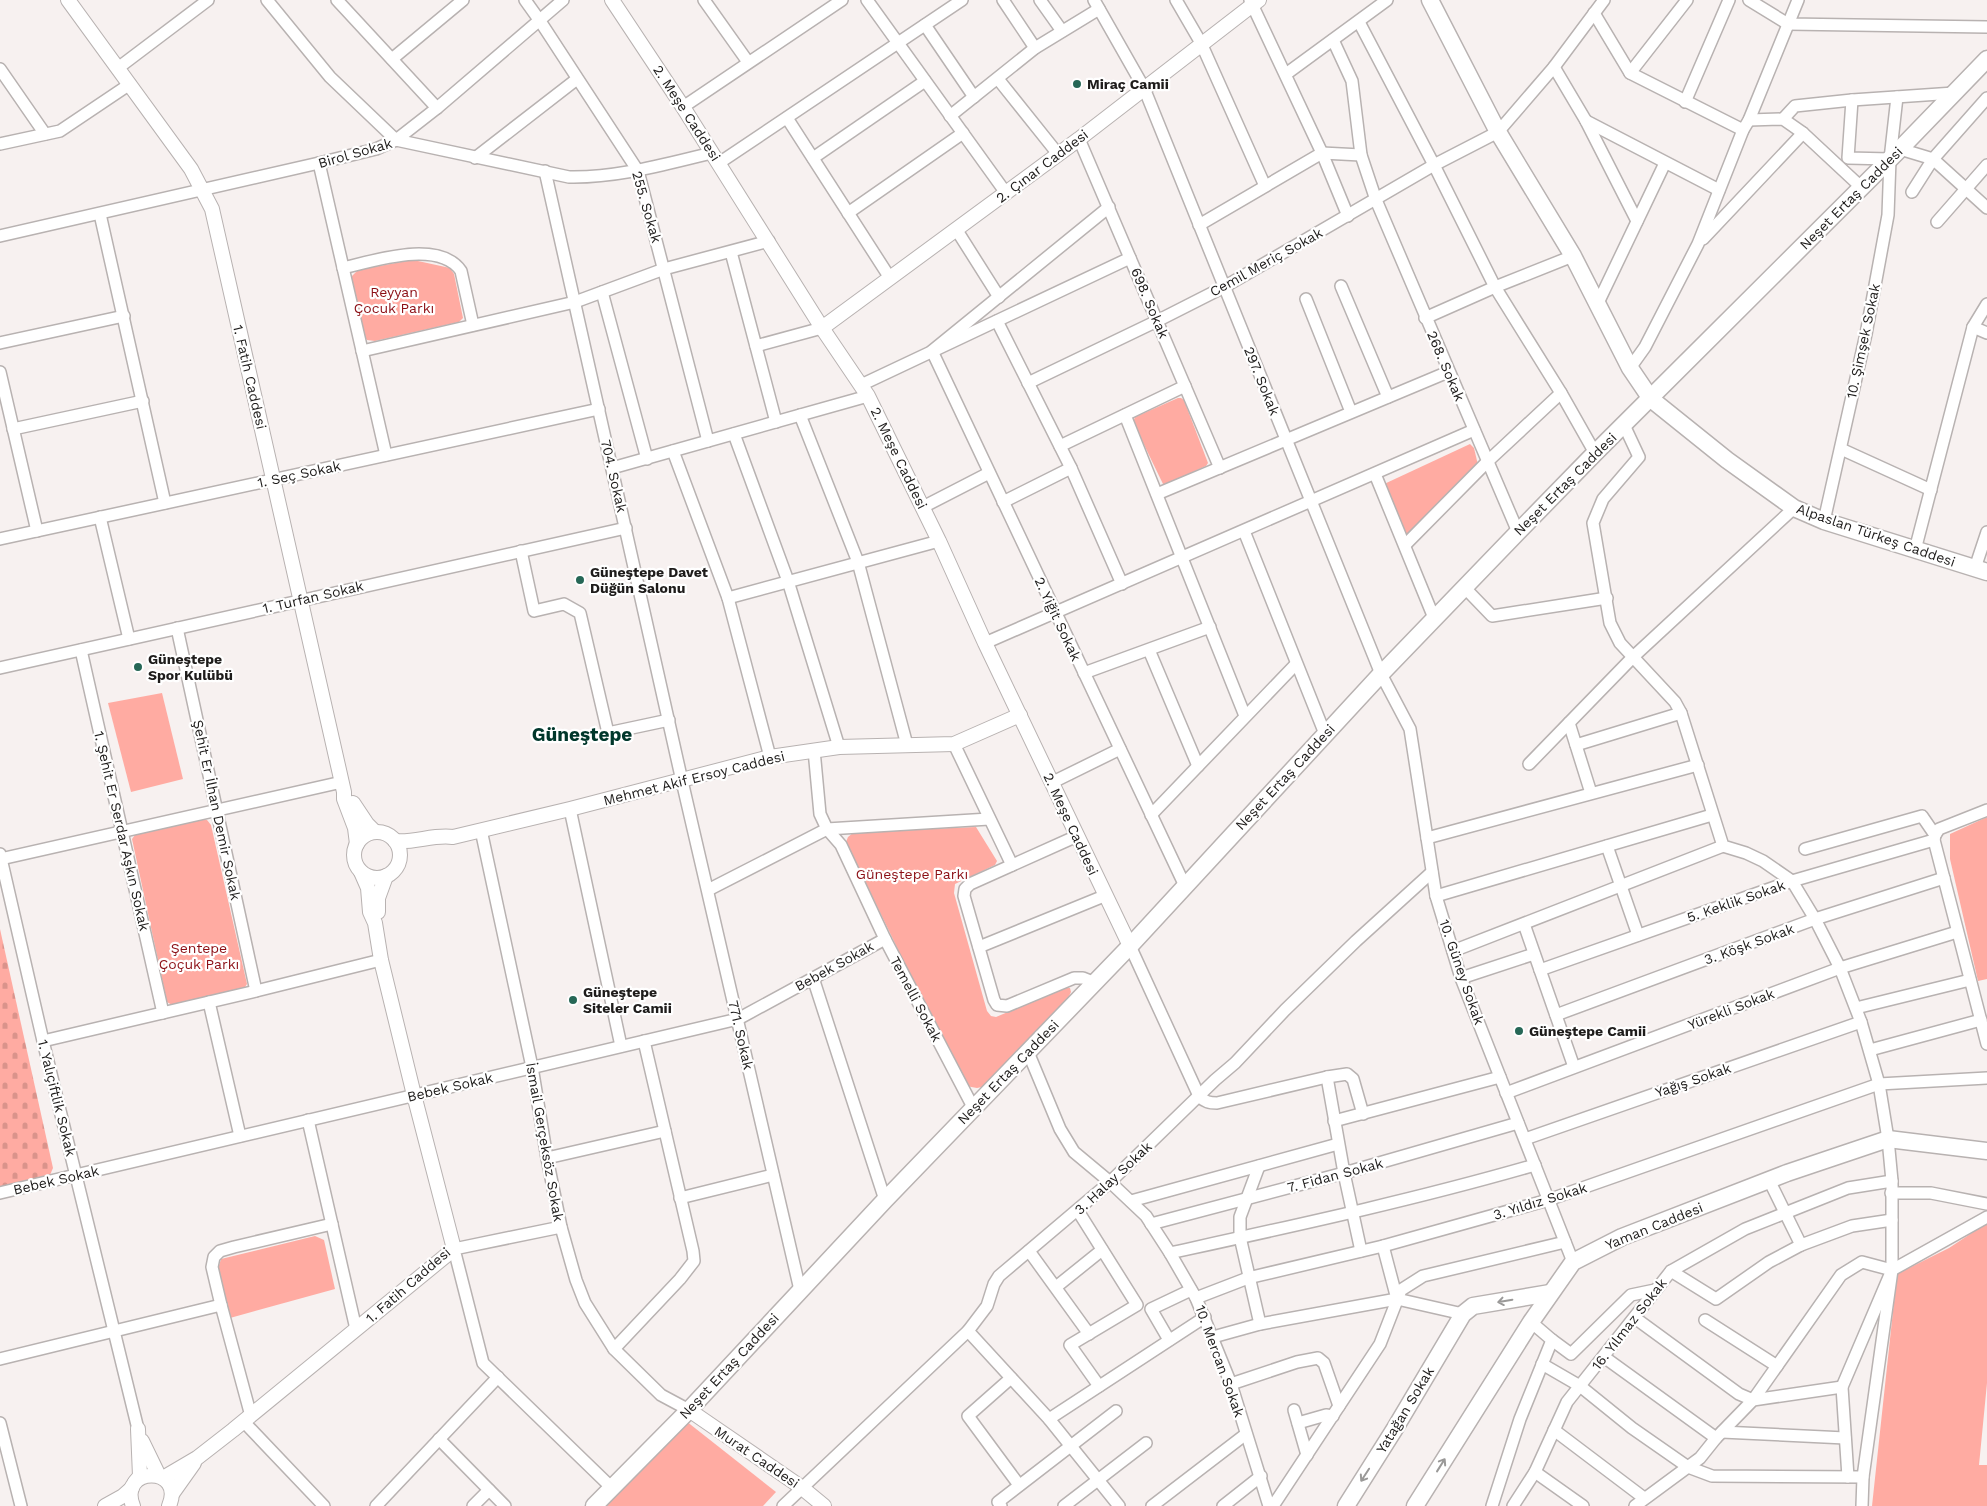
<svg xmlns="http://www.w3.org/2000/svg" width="1987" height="1506" font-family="'Work Sans',sans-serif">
<defs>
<pattern id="cemetery-stones" width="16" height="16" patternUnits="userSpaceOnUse" patternTransform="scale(1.25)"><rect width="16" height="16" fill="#ffaba2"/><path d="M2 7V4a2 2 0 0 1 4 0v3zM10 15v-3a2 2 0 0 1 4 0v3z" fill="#da938b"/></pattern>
</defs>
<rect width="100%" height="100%" fill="#f7f1f0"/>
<g fill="#ffaba2">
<path d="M406 261H418L450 268 454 274 463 318 459 322 375 341 367 340 364 336 351 277 358 270Z"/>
<path d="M1178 398H1181L1184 400 1208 463 1206 466 1167 484H1163L1133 422 1135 417Z"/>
<path d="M1470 444 1474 448 1478 465 1408 534 1402 532 1382 485Z"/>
<path d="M162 693 183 779 131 792 108 703Z"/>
<path d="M1987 817V979L1978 981 1950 859V834Z"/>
<path d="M202 819 207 820 211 825 247 984 245 987 172 1005 167 1002 132 839 135 835Z"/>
<path d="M976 827 997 861 995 865 955 884 954 893 987 1011 991 1016 996 1017 1065 988H1070L1071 992 1068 998 982 1087 977 1088 966 1086 961 1080 846 842 848 837 854 832Z"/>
<path d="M1987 1223V1383L1979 1465H1987V1506H1872L1897 1274 1949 1248Z"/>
<path d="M315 1236 324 1240 335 1289 230 1318 217 1272 221 1259Z"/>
<path d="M686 1421 776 1492 763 1506H605Z"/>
</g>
<path fill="url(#cemetery-stones)" d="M0 929 53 1168 50 1175 0 1187Z"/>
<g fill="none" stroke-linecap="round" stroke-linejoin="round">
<g stroke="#b8b2b1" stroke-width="14">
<g id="minor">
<path d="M267 0 330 77 396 140 437 108 563 0"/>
<path d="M337 0 437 108"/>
<path d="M525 0 540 21 638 171 708 441"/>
<path d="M704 0 748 62"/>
<path d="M867 0 1006 193"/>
<path d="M1003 0 1035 48"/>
<path d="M1040 0 1062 31"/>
<path d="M1094 0 1144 88 1381 674 1410 729 1436 896 1461 978 1573 1262"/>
<path d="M1176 0 1201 43 1265 186"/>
<path d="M1250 0 1322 153 1348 216"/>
<path d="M1749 0 1788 24 1987 27"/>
<path d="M1594 13 1630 73 1743 130"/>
<path d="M1359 22 1434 165 1495 287 1561 393 1595 453"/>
<path d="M925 25 974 97"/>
<path d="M1333 40 1352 81 1361 155 1376 200 1518 532"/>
<path d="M392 59 463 0"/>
<path d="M1554 67 1586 121 1637 221"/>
<path d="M118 68 208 0"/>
<path d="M0 69 45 134"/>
<path d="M1630 73 1687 0"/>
<path d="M1286 74 1387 0"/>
<path d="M998 79 1058 154"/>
<path d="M1852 100 1848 158 1890 159"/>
<path d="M1685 102 1729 0"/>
<path d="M683 107 842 0"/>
<path d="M950 116 1035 48 1099 9"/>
<path d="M787 118 890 278"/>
<path d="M1783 119 1795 106 1852 100 1954 93"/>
<path d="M1749 120 1783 119 1803 133 1861 187"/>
<path d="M1586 121 1719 190"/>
<path d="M1079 139 1220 468"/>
<path d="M0 144 60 131 130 84"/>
<path d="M1900 149 1933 159 1987 208"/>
<path d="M475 158 577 79"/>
<path d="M813 158 925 81"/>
<path d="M319 163 386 455"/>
<path d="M719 163 962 0"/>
<path d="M545 171 682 781 800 1290"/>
<path d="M1912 192 1933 159 1987 98"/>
<path d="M1109 207 932 351 1185 886"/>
<path d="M848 213 963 133"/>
<path d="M100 214 165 503"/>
<path d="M1937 222 1987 165"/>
<path d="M1199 225 1322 153 1361 155"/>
<path d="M956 229 999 297"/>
<path d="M0 236 319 163 376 149 396 140 569 177C618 178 665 164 712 153"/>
<path d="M1703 239 1803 133"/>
<path d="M731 252 776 422"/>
<path d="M343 268C373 261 439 239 461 271L473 325"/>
<path d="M1341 286 1388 397"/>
<path d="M602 292 647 459"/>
<path d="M1306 299 1351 412"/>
<path d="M1598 303 1665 163"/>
<path d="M1425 318 1495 287 1573 256"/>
<path d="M997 321 1071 468 1122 584"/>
<path d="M1973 327 1987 333"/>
<path d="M0 343 124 316"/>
<path d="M756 346 822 328"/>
<path d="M362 351 575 302 664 269 769 241"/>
<path d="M1630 368 1645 347 1698 244 1743 130 1749 120 1798 0"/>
<path d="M0 372 37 531"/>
<path d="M1028 383 1157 321 1224 287 1434 165 1498 132 1554 67 1604 0"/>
<path d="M861 385 1130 258"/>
<path d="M800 415 858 562 907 745"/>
<path d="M1125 415 1245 716"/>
<path d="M1624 425 1639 457 1603 499 1593 523 1610 623 1620 643 1675 702 1681 713 1723 846 1746 853 1763 861 1792 881 1815 919 1840 968 1861 1022 1879 1084 1888 1139 1892 1181V1270L1863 1477 1862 1506"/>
<path d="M13 429 143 401"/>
<path d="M734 434 788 581 839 747"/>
<path d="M1060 446 1185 386"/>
<path d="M1841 449 1931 490"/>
<path d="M673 451 728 598 770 757"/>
<path d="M612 468 868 396"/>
<path d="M1375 474 1434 618"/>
<path d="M1157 494 1448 372"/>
<path d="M1003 502 1071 468"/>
<path d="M923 507 989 473"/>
<path d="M100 517 129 639"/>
<path d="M1824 521 1866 334 1888 215 1890 159 1897 97"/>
<path d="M1244 531 1325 734"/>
<path d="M0 539 599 409"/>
<path d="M1405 545 1487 462 1561 393"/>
<path d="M1915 550 1973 327 1987 304"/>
<path d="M521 551 534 611 564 604 580 613 608 733 669 720"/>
<path d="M1975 568 1987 532"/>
<path d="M1465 588 1492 616 1607 598"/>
<path d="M728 598 939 541"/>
<path d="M177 628 256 991"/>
<path d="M985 643 1474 430"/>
<path d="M81 650 163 1013"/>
<path d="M1149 650 1198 766"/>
<path d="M0 668 626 528"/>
<path d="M1084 673 1210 627"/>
<path d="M1569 723 1591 793"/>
<path d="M954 744 1012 865"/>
<path d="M1576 745 1681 713"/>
<path d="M814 750 820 814 827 829 841 845 885 939 974 1109"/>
<path d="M1529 764 1633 657 1794 508"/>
<path d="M1053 782 1120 749"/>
<path d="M570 809 621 1046"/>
<path d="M1151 815 1296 664"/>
<path d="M481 830 532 1067 547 1158 561 1227 576 1280 585 1303 614 1349 661 1395 689 1410"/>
<path d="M1935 835 1934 840 1987 1044"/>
<path d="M1935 835 1939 829 1987 810"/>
<path d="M1077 836 970 884 965 889 964 896 994 1000 997 1005 1007 1006 1074 978H1083L1093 982"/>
<path d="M1427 838 1698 765"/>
<path d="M1607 846 1638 935"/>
<path d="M1805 849 1922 816 1935 835"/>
<path d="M0 854 43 1041 138 1429"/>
<path d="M1 859 342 782"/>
<path d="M708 890 827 829 989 819"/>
<path d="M1436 896 1712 815"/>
<path d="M1524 924 1574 1067"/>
<path d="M1130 946 1199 1096C1205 1102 1209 1103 1217 1103L1327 1077 1347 1074 1353 1079 1363 1114"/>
<path d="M979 947 1104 896"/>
<path d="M1453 951 1723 846"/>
<path d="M1540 970 1792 881 1934 840"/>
<path d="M813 978 885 1200"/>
<path d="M1461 978 1534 954"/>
<path d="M209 1002 240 1136"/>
<path d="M1856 1008 1970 980"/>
<path d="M1556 1015 1815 919 1944 878"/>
<path d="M43 1041 256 991 381 960"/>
<path d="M1870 1050 1981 1020"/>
<path d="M1028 1052 1060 1129 1074 1152 1110 1182 1146 1216 1170 1253 1196 1298 1231 1384 1269 1506"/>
<path d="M1327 1077 1344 1173 1361 1251"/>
<path d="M1506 1093 1840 968 1957 932"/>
<path d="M308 1120 356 1329"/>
<path d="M1334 1121 1500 1077"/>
<path d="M1525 1139 1861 1022"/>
<path d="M547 1158 665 1131"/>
<path d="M1259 1166 1240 1217V1237L1260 1324"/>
<path d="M1769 1180 1801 1245"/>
<path d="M0 1193 738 1019 885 939"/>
<path d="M1891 1193H1931L1987 1204"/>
<path d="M680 1198 773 1175"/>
<path d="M1131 1201 1338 1144"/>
<path d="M1078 1211 1137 1305 1070 1345 1099 1386"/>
<path d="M1151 1224 1344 1173 1518 1123"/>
<path d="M561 1227 454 1249 483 1363 612 1488"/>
<path d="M1383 1246 1397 1299"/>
<path d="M1029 1251 1089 1334"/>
<path d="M1170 1253C1293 1226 1414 1200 1535 1165"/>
<path d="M1671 1271 1716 1299 1769 1262 1801 1245 1852 1226 1892 1220"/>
<path d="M1056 1287 1102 1250"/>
<path d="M1196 1298 1248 1278 1383 1246 1548 1200 1879 1084 1987 1078"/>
<path d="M1635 1318 1739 1394 1753 1400 1841 1275 1862 1262 1892 1270"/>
<path d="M1705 1320 1777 1366"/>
<path d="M968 1331 1049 1419 1119 1506"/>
<path d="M1213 1337 1260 1324 1397 1299 1463 1314"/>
<path d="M1169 1340 1151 1309 1191 1290"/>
<path d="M1552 1340 1571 1354 1631 1295 1655 1290"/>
<path d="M614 1349 680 1279 694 1261 693 1251 644 1041"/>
<path d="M1604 1357 1716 1438"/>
<path d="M0 1359 221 1305"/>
<path d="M1542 1364 1580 1386 1632 1428 1688 1467 1712 1476 1863 1477"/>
<path d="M1011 1378 968 1416 1019 1485"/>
<path d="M1231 1384 1297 1362 1318 1358 1324 1363 1339 1406"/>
<path d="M1294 1410 1307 1455"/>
<path d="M251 1416 221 1305 212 1267 214 1257 220 1251 234 1247 332 1224"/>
<path d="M1049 1419 1205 1317"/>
<path d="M244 1422 324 1506"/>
<path d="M0 1423 21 1506"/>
<path d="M1298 1423 1326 1415 1333 1416"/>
<path d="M1554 1430 1644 1498"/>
<path d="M1722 1432 1845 1438"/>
<path d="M439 1439 505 1506"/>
<path d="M1535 1472 1583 1506"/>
<path d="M1848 1477 1842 1387 1892 1270 1987 1217"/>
<path d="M376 1506 498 1377"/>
<path d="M473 1506 489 1490"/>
<path d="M783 1506 968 1331 987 1306 994 1284 999 1276 1110 1182 1215 1080 1235 1063 1285 1010 1356 941 1432 872"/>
<path d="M1001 1506 998 1502 1116 1411"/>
<path d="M1064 1506 1146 1443"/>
<path d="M1152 1506 1246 1434"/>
<path d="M1223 1506 1261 1476"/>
<path d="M1273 1506 1380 1344 1401 1290 1423 1276 1565 1242"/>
<path d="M1492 1506 1520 1419 1552 1340 1531 1322"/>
<path d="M1513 1506 1535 1472 1567 1402 1671 1271 1745 1229 1848 1188 1892 1181"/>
<path d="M1635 1506 1700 1458 1716 1438 1753 1400 1842 1387"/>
</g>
</g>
<g stroke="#b8b2b1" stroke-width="16">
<g id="tertiary">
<path d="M68 0 191 169 212 209 344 792V799L355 828 357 844"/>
<path d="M612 0 683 107 822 328 868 396 939 541 985 643 1130 946"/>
<path d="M822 328 1079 139 1259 0"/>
<path d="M353 803 367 824 375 832"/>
<circle cx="377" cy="855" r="23"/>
<path d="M395 841C415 843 434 834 453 837L570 809 770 757 839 747 954 744 1020 715"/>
<path d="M378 912V898L386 876"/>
<path d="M689 1410 801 1487 824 1506"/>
<path d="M142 1441 159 1476"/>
<path d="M163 1478 197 1458 233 1430 454 1249 414 1095 381 960 375 923 370 912 368 888 361 872"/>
<path d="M135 1482 140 1476 138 1429"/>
<path d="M172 1494 194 1463"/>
<path d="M105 1506 123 1496 132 1488"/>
<path d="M133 1506C117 1466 186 1465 169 1506"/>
</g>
</g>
<g stroke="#b8b2b1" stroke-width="19">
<g id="secondary">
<path d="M1430 0 1498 132 1573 256 1630 368 1651 399 1727 460 1794 508 1824 521 1987 572"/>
<path d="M594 1506 689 1410 885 1200 1130 946 1381 674 1518 532 1595 453 1900 149 1987 59"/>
<path d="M1346 1506 1394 1430 1463 1314 1473 1306 1550 1293"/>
<path d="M1415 1506 1531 1322 1573 1262 1622 1237 1787 1173 1888 1139 1987 1151"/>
</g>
</g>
<use href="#minor" stroke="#fff" stroke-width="11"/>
<use href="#tertiary" stroke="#fff" stroke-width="14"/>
<use href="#secondary" stroke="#fff" stroke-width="16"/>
</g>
<defs><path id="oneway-shaft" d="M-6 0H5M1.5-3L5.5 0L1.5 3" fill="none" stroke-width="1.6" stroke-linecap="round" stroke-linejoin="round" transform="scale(1.25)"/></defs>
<g stroke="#9a9998">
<use href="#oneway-shaft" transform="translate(1505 1301) rotate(170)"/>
<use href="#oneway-shaft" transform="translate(1441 1465) rotate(-58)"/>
<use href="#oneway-shaft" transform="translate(1365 1475) rotate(123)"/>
</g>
<g fill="#266756" stroke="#fff" stroke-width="2">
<circle cx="1077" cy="84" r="5"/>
<circle cx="580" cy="580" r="5"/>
<circle cx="138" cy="667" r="5"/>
<circle cx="573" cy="1000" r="5"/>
<circle cx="1519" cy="1031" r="5"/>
</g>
<g text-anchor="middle" stroke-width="4.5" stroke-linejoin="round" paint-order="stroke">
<g font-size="14" font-weight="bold" fill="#1e1c1b" stroke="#fff" text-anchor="start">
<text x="1087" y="89">Miraç Camii</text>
<text x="590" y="577">Güneştepe Davet<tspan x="590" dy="16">Düğün Salonu</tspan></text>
<text x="148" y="664">Güneştepe<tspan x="148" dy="16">Spor Kulübü</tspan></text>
<text x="583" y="997">Güneştepe<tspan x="583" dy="16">Siteler Camii</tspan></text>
<text x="1529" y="1036">Güneştepe Camii</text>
</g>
<g font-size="14" fill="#1e1c1b" stroke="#fff">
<text transform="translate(687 113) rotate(57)" y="5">2. Meşe Caddesi</text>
<text transform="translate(355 153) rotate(-16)" y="5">Birol Sokak</text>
<text transform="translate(1042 166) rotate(-37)" y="5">2. Çınar Caddesi</text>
<text transform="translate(1851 198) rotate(-45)" y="5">Neşet Ertaş Caddesi</text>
<text transform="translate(647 207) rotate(74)" y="5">255. Sokak</text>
<text transform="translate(1266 262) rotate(-29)" y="5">Cemil Meriç Sokak</text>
<text transform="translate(1150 303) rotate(67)" y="5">698. Sokak</text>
<text transform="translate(1863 341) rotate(-78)" y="5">10. Şimşek Sokak</text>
<text transform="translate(1446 366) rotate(67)" y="5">268. Sokak</text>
<text transform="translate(250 377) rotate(77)" y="5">1. Fatih Caddesi</text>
<text transform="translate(1262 381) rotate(68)" y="5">297. Sokak</text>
<text transform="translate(899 458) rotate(64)" y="5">2. Meşe Caddesi</text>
<text transform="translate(299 474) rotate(-12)" y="5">1. Seç Sokak</text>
<text transform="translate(614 476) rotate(77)" y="5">704. Sokak</text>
<text transform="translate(1565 484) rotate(-45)" y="5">Neşet Ertaş Caddesi</text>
<text transform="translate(1876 535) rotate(19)" y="5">Alpaslan Türkeş Caddesi</text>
<text transform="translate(313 597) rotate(-13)" y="5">1. Turfan Sokak</text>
<text transform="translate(1058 619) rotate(65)" y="5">2. Yiğit Sokak</text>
<text transform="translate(1285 777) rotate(-47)" y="5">Neşet Ertaş Caddesi</text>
<text transform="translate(694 778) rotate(-14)" y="5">Mehmet Akif Ersoy Caddesi</text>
<text transform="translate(217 810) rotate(78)" y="5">Şehit Er İlhan Demir Sokak</text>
<text transform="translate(1071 824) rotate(65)" y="5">2. Meşe Caddesi</text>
<text transform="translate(122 831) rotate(77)" y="5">1. Şehit Er Serdar Aşkın Sokak</text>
<text transform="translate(1736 901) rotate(-19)" y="5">5. Keklik Sokak</text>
<text transform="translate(1749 944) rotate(-20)" y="5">3. Köşk Sokak</text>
<text transform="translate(834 966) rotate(-29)" y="5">Bebek Sokak</text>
<text transform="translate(1462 972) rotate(71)" y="5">10. Güney Sokak</text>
<text transform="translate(916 999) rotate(62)" y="5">Temelli Sokak</text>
<text transform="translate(1731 1009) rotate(-21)" y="5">Yürekli Sokak</text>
<text transform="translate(741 1035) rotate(77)" y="5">771. Sokak</text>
<text transform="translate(1008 1072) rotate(-46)" y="5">Neşet Ertaş Caddesi</text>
<text transform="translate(1693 1080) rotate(-19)" y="5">Yağış Sokak</text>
<text transform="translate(450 1087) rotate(-13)" y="5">Bebek Sokak</text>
<text transform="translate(57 1098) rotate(76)" y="5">1. Yalıçiftlik Sokak</text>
<text transform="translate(545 1142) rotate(80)" y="5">İsmail Gerçeksöz Sokak</text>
<text transform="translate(1335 1175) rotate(-15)" y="5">7. Fidan Sokak</text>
<text transform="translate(1113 1178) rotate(-43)" y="5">3. Halay Sokak</text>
<text transform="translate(56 1180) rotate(-13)" y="5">Bebek Sokak</text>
<text transform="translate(1540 1201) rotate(-17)" y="5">3. Yıldız Sokak</text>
<text transform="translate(1654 1226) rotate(-22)" y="5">Yaman Caddesi</text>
<text transform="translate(408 1285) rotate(-41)" y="5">1. Fatih Caddesi</text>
<text transform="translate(1629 1324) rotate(-52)" y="5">16. Yılmaz Sokak</text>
<text transform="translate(1220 1361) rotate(70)" y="5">10. Mercan Sokak</text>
<text transform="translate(729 1366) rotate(-47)" y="5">Neşet Ertaş Caddesi</text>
<text transform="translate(1405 1410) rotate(-59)" y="5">Yatağan Sokak</text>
<text transform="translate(757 1457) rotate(34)" y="5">Murat Caddesi</text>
</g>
<g font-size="14" fill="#8b0e14" stroke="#fff">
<text x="394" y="297">Reyyan<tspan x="394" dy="16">Çocuk Parkı</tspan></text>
<text x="912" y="879">Güneştepe Parkı</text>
<text x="199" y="953">Şentepe<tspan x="199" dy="16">Çoçuk Parkı</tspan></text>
</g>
<g font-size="19" font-weight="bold" fill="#00372b" stroke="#fff">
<text x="582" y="741">Güneştepe</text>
</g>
</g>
</svg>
